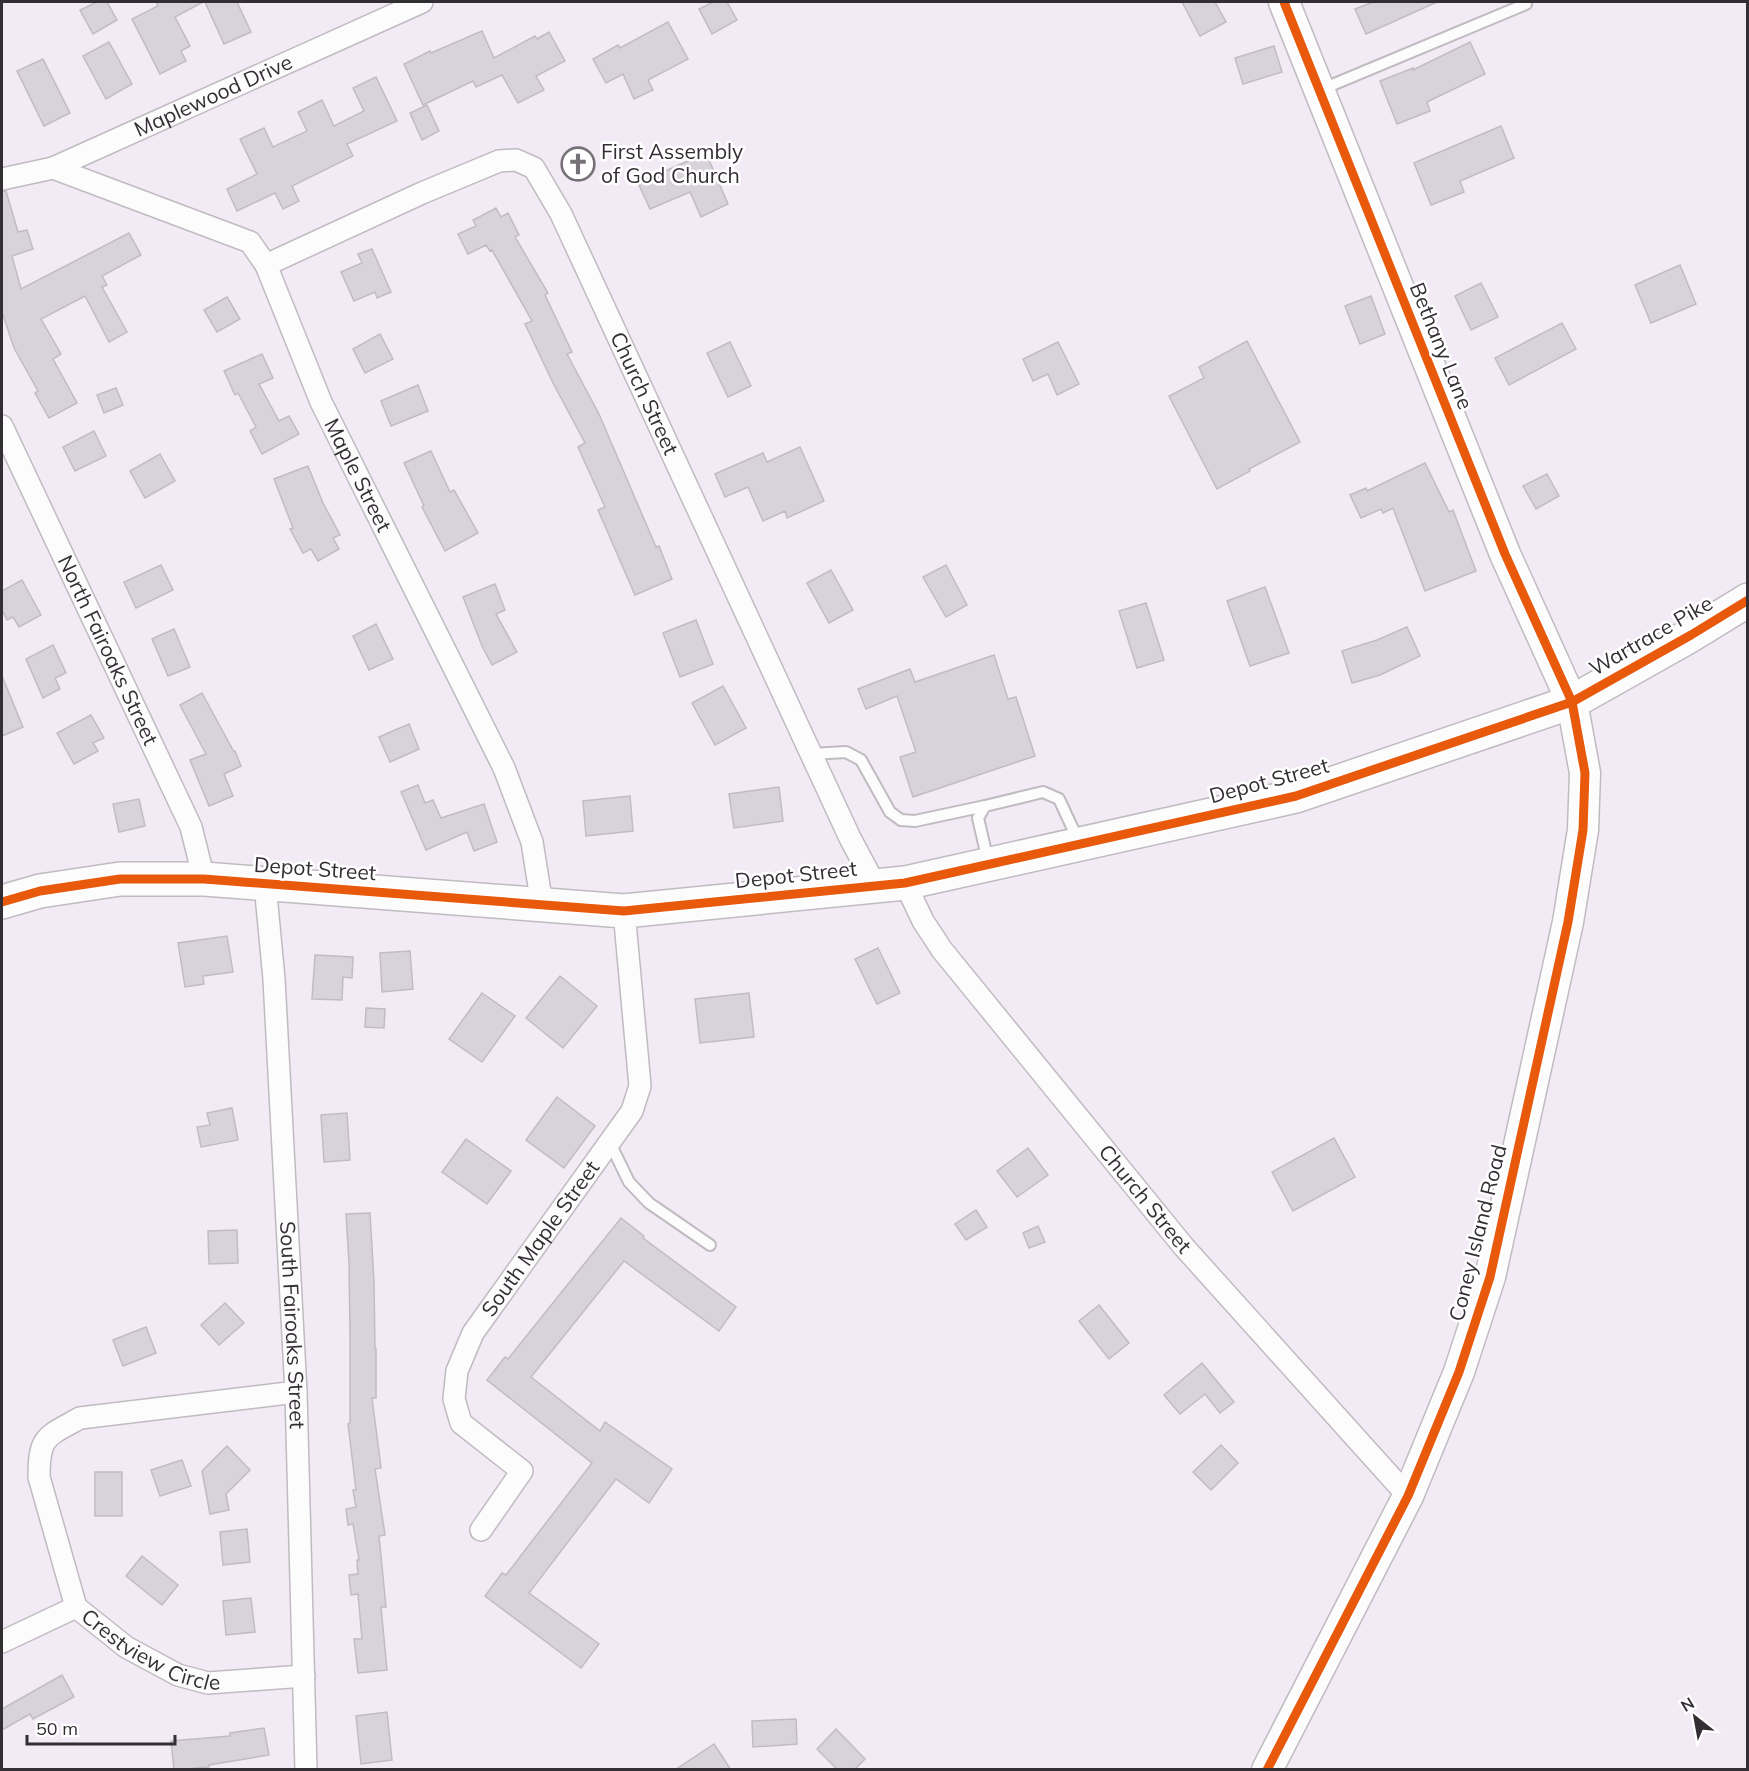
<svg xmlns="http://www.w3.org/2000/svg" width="1749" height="1771" font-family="Mulish,sans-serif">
<rect width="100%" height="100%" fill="#f2eaf4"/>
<g fill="#d8d3da" stroke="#c2bcc2" stroke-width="1.5">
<path d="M97 2H107L117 20 93 34 80 10Z"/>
<path d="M156 2H203L175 17 190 46 181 51 186 61 160 74 132 19 158 6Z"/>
<path d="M205 2H237L251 32 224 44Z"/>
<path d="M713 2H727L737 20 712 34 699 9Z"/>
<path d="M1182 2H1215L1226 22 1200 36Z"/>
<path d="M1373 2H1437L1366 34 1355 9Z"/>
<path d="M668 22 688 59 648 80 653 90 634 99 623 74 606 83 593 59 618 45 620 48Z"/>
<path d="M482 31 494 58 535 36 537 39 549 32 565 61 536 76 544 90 518 103 502 75 476 87 473 81 423 105 404 64 430 51 431 53Z"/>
<path d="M109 42 132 84 106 99 83 56Z"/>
<path d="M1470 42 1485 74 1427 102 1430 111 1397 124 1380 81 1413 68V70Z"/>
<path d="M1274 46 1282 72 1243 84 1235 58Z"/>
<path d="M43 59 70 113 44 126 17 71Z"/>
<path d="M376 77 397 121 347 144 353 156 292 186 299 201 283 209 275 193 237 211 227 189 257 174 240 139 264 128 273 147 307 131 298 112 322 100 334 126 364 111 353 88Z"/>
<path d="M427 105 439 131 422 140 410 113Z"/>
<path d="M1501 126 1514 158 1460 181 1464 192 1431 205 1414 163Z"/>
<path d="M706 153 728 204 701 217 690 192 650 209 638 183Z"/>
<path d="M2 191H6L18 232 27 230 33 249 12 256 21 289 129 233 141 255 102 276 107 285 102 287 127 332 109 342 85 296 41 319 61 354 53 359 77 403 49 418 35 393 38 391 14 348 2 312Z"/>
<path d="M496 208 501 217 508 213 519 235 515 237 548 293 545 295 572 352 567 354 599 414 656 547 659 546 672 579 635 595 598 510 605 507 578 447 585 443 553 383 525 324 532 321 492 250 490 251 486 245 468 254 458 234 476 226 473 220Z"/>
<path d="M372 249 391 292 377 298 375 292 354 301 341 272 362 263 358 254Z"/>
<path d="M1680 265 1696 304 1651 323 1635 285Z"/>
<path d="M1481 283 1498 317 1471 330 1455 296Z"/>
<path d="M1371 296 1385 334 1360 344 1345 306Z"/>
<path d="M227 297 240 319 217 332 204 310Z"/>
<path d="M1562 323 1576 349 1509 385 1495 358Z"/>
<path d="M380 334 393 359 365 373 353 349Z"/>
<path d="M1247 341 1300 442 1249 469 1250 471 1217 489 1169 396 1204 378 1199 367Z"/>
<path d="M730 342 751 386 728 397 707 353Z"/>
<path d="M1058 342 1079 384 1057 395 1048 374 1033 381 1023 359Z"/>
<path d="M262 354 273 378 259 384 279 421 289 416 299 434 262 454 250 431 256 427 238 393 235 395 224 371Z"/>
<path d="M418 385 428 411 391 426 381 401Z"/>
<path d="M116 388 123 405 104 413 97 395Z"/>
<path d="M94 431 106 456 75 471 63 447Z"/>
<path d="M800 447 824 501 787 518 785 511 763 521 748 487 725 497 715 474 763 453 767 462Z"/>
<path d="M431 451 450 492 454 490 478 533 445 551 422 507 424 506 404 463Z"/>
<path d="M160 454 175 481 145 498 130 471Z"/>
<path d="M1425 463 1449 512 1453 510 1476 571 1425 591 1393 508 1383 513 1381 509 1361 518 1350 495 1366 488 1367 491Z"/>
<path d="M308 466 323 503 340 535 333 538 339 549 318 561 311 549 303 553 290 529 293 528 274 479Z"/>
<path d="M1547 474 1559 496 1536 509 1523 486Z"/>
<path d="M161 565 173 590 136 608 124 582Z"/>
<path d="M946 565 967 605 946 617 923 577Z"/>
<path d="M831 570 853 610 829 623 807 583Z"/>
<path d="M22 580 41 615 19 627 13 617 7 620 2 610V591Z"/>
<path d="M495 584 505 610 496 614 517 652 492 665 482 646 463 597Z"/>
<path d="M1265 587 1289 653 1250 666 1227 601Z"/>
<path d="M1146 603 1164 660 1137 668 1119 611Z"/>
<path d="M696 620 713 664 680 677 663 633Z"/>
<path d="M376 624 393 659 369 670 353 636Z"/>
<path d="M1407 627 1420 656 1380 675 1352 683 1342 651 1377 640Z"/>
<path d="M174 629 190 667 168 676 152 639Z"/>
<path d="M53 645 66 673 55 678 60 689 43 698 26 659Z"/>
<path d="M994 655 1008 699 1016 697 1035 756 913 797 900 757 916 752 897 696 866 709 858 689 910 669 915 682Z"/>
<path d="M2 676 23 727 2 736Z"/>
<path d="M723 686 746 728 715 745 692 703Z"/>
<path d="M202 693 234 752 235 751 241 766 224 774 233 796 209 806 190 760 206 754 180 705Z"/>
<path d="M91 715 104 738 93 743 98 751 74 764 57 733Z"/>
<path d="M409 724 419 749 390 762 379 737Z"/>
<path d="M418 785 425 803 433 800 441 818 484 804 497 842 474 851 467 832 426 850 401 792Z"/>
<path d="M779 787 783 821 734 828 729 794Z"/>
<path d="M630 796 633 831 586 836 583 801Z"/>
<path d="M139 799 145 826 119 832 113 804Z"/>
<path d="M227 936 233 972 203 976 204 984 185 987 178 943Z"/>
<path d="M878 948 900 993 877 1004 855 959Z"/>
<path d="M410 951 413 989 382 992 380 953Z"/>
<path d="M315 955 353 957 352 978 343 977 342 1000 312 999Z"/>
<path d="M560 976 597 1006 563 1048 526 1018Z"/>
<path d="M482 993 515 1016 482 1062 449 1039Z"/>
<path d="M749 993 754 1037 700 1043 695 999Z"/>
<path d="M366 1008 385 1009 384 1028 365 1027Z"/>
<path d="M557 1097 595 1126 564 1168 526 1140Z"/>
<path d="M232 1108 238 1140 201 1147 197 1127 210 1125 207 1113Z"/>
<path d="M347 1113 350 1160 324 1162 321 1115Z"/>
<path d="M1334 1138 1355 1177 1293 1211 1272 1172Z"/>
<path d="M466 1139 511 1171 487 1204 442 1172Z"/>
<path d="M1028 1148 1048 1175 1017 1197 997 1171Z"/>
<path d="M976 1210 987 1227 966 1240 955 1224Z"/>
<path d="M370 1213 374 1282 375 1349H376V1398H372L381 1468 375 1469 385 1535 379 1536 386 1607H381L387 1670 358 1673 354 1639H362L358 1594 351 1595 349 1575 358 1574 357 1560H359L353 1524 348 1525 346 1509 356 1507 353 1490H356L348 1424 350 1423V1330L349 1263 346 1214Z"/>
<path d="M621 1218 644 1236 643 1238 736 1307 719 1331 624 1261 531 1377 600 1431 605 1422 672 1469 649 1503 616 1479 529 1593 599 1644 581 1668 485 1596 502 1573 506 1575 592 1463 487 1380 505 1357 508 1359Z"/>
<path d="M1038 1226 1045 1242 1029 1248 1023 1233Z"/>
<path d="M237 1230 238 1263 209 1264 208 1231Z"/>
<path d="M225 1303 244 1323 219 1345 201 1325Z"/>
<path d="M1099 1305 1129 1343 1109 1359 1079 1321Z"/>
<path d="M146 1327 156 1353 123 1366 113 1340Z"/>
<path d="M1202 1363 1234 1402 1220 1413 1205 1394 1180 1414 1164 1395Z"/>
<path d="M1221 1445 1238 1463 1211 1490 1193 1472Z"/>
<path d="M227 1446 250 1470 226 1494 229 1510 210 1514 202 1471Z"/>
<path d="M182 1460 191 1486 160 1496 151 1470Z"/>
<rect x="95" y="1472" width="27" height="44"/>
<path d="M247 1529 250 1562 223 1565 220 1532Z"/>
<path d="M142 1556 178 1585 162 1605 126 1576Z"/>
<path d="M251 1598 255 1632 226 1635 223 1601Z"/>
<path d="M62 1675 74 1697 33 1719 30 1714 2 1730V1709Z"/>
<path d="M387 1712 392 1760 361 1764 356 1716Z"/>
<path d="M796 1719 797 1744 753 1747 752 1721Z"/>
<path d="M264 1728 269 1755 209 1765V1767L174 1770 171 1741 230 1736V1733Z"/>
<path d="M836 1729 865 1759 854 1770H838L817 1749Z"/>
<path d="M714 1744 731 1770H675Z"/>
</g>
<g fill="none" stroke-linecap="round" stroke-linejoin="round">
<g stroke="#c0bbc1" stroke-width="14">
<g id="lane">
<path d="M1320 90 1526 4"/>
<path d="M811 754 846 752 861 760 890 812 901 820 915 821 985 806"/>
<path d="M988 861 978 818 985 806 1043 792 1059 799 1079 842"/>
<path d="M610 1143 629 1182 649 1203 710 1245"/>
</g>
</g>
<g stroke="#c0bbc1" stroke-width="24">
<g id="street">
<path id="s1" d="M53 168 250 242 266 265 321 402 504 768 532 842 542 905"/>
<path id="s2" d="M2 179 53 168 422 2"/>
<path id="s3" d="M266 265 422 193 499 161 516 160 534 168 561 214 850 838 875 885"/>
<path id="s4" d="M2 426 191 827 204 879"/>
<path id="s5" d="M905 883 923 921 942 950 1184 1247 1408 1496"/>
<path id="s6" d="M265 884 274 979 296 1392 306 1770"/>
<path id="s7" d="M296 1392 80 1418C46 1437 39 1436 39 1477L76 1607 126 1647 178 1675 208 1683 304 1676"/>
<path id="s8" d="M481 1530 522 1471 461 1423 454 1399 457 1371 473 1333 632 1111 640 1086 624 911"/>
<path d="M2 1642 76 1607"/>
</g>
</g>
<g stroke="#c0bbc1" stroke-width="33">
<path id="secondary" d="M1267 1770 1408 1496 1459 1372 1490 1277 1568 922 1583 830 1585 773 1572 702 1505 554 1284 2"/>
</g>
<g stroke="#c0bbc1" stroke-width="36">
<path id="primary" d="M2 902 40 891 120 879H204L624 911 905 883 1296 796 1572 702 1691 635 1748 600"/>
</g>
<use href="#lane" stroke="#fdfcfd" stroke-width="10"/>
<use href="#street" stroke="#fdfcfd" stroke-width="21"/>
<use href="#secondary" stroke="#fdfcfd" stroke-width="30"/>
<use href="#primary" stroke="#fdfcfd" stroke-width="33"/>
<g stroke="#fff" stroke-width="13">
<g id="cycleway">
<path d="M2 902 40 891 120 879H204L624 911 905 883 1296 796 1572 702 1691 635 1748 600"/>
<path d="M1267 1770 1408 1496 1459 1372 1490 1277 1568 922 1583 830 1585 773 1572 702 1505 554 1284 2"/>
</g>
</g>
<use href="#cycleway" stroke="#e8590c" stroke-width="9"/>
</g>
<defs>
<g id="church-ring" transform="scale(1.725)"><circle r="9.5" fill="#fff" stroke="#767077" stroke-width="1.5"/><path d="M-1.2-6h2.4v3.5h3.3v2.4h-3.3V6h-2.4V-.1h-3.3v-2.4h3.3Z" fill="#767077"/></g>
</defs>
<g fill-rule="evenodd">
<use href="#church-ring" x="578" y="164"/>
</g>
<g text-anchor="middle" stroke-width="5" stroke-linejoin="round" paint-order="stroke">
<g font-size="21" fill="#332e34" stroke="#fff">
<text dy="7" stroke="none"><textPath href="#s2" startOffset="228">Maplewood Drive</textPath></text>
<text transform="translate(1441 346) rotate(68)" y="7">Bethany Lane</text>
<text dy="7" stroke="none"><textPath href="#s3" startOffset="543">Church Street</textPath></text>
<text dy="7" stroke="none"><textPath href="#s1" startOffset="468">Maple Street</textPath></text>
<text transform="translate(1651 636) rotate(-30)" y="7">Wartrace Pike</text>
<text dy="7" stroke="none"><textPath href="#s4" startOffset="248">North Fairoaks Street</textPath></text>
<text transform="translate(1269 781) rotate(-15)" y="7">Depot Street</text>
<text transform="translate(315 869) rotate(4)" y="7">Depot Street</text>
<text transform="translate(796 875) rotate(-6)" y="7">Depot Street</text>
<text dy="7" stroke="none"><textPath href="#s5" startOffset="398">Church Street</textPath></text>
<text transform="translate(1478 1233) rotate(-76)" y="7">Coney Island Road</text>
<text dy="7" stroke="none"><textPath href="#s8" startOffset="360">South Maple Street</textPath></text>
<text dy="7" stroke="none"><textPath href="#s6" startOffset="442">South Fairoaks Street</textPath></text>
<text dy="7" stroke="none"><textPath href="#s7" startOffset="520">Crestview Circle</textPath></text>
</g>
<g font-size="21" fill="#332e34" stroke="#fff" text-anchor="start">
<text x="601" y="159">First Assembly<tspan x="601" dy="24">of God Church</tspan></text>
</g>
</g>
<rect width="1749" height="1771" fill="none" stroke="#332e34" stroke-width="6"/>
<g transform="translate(1695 1717) rotate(329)" stroke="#ffffff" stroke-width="4.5" paint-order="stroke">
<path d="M0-4.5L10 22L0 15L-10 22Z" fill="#332e34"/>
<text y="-9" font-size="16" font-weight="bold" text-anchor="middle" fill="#332e34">N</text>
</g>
<path d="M27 1735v9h148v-9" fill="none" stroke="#332e34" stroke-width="3"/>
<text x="36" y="1735" font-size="18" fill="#332e34" stroke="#ffffff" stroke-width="4.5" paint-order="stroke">50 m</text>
</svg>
